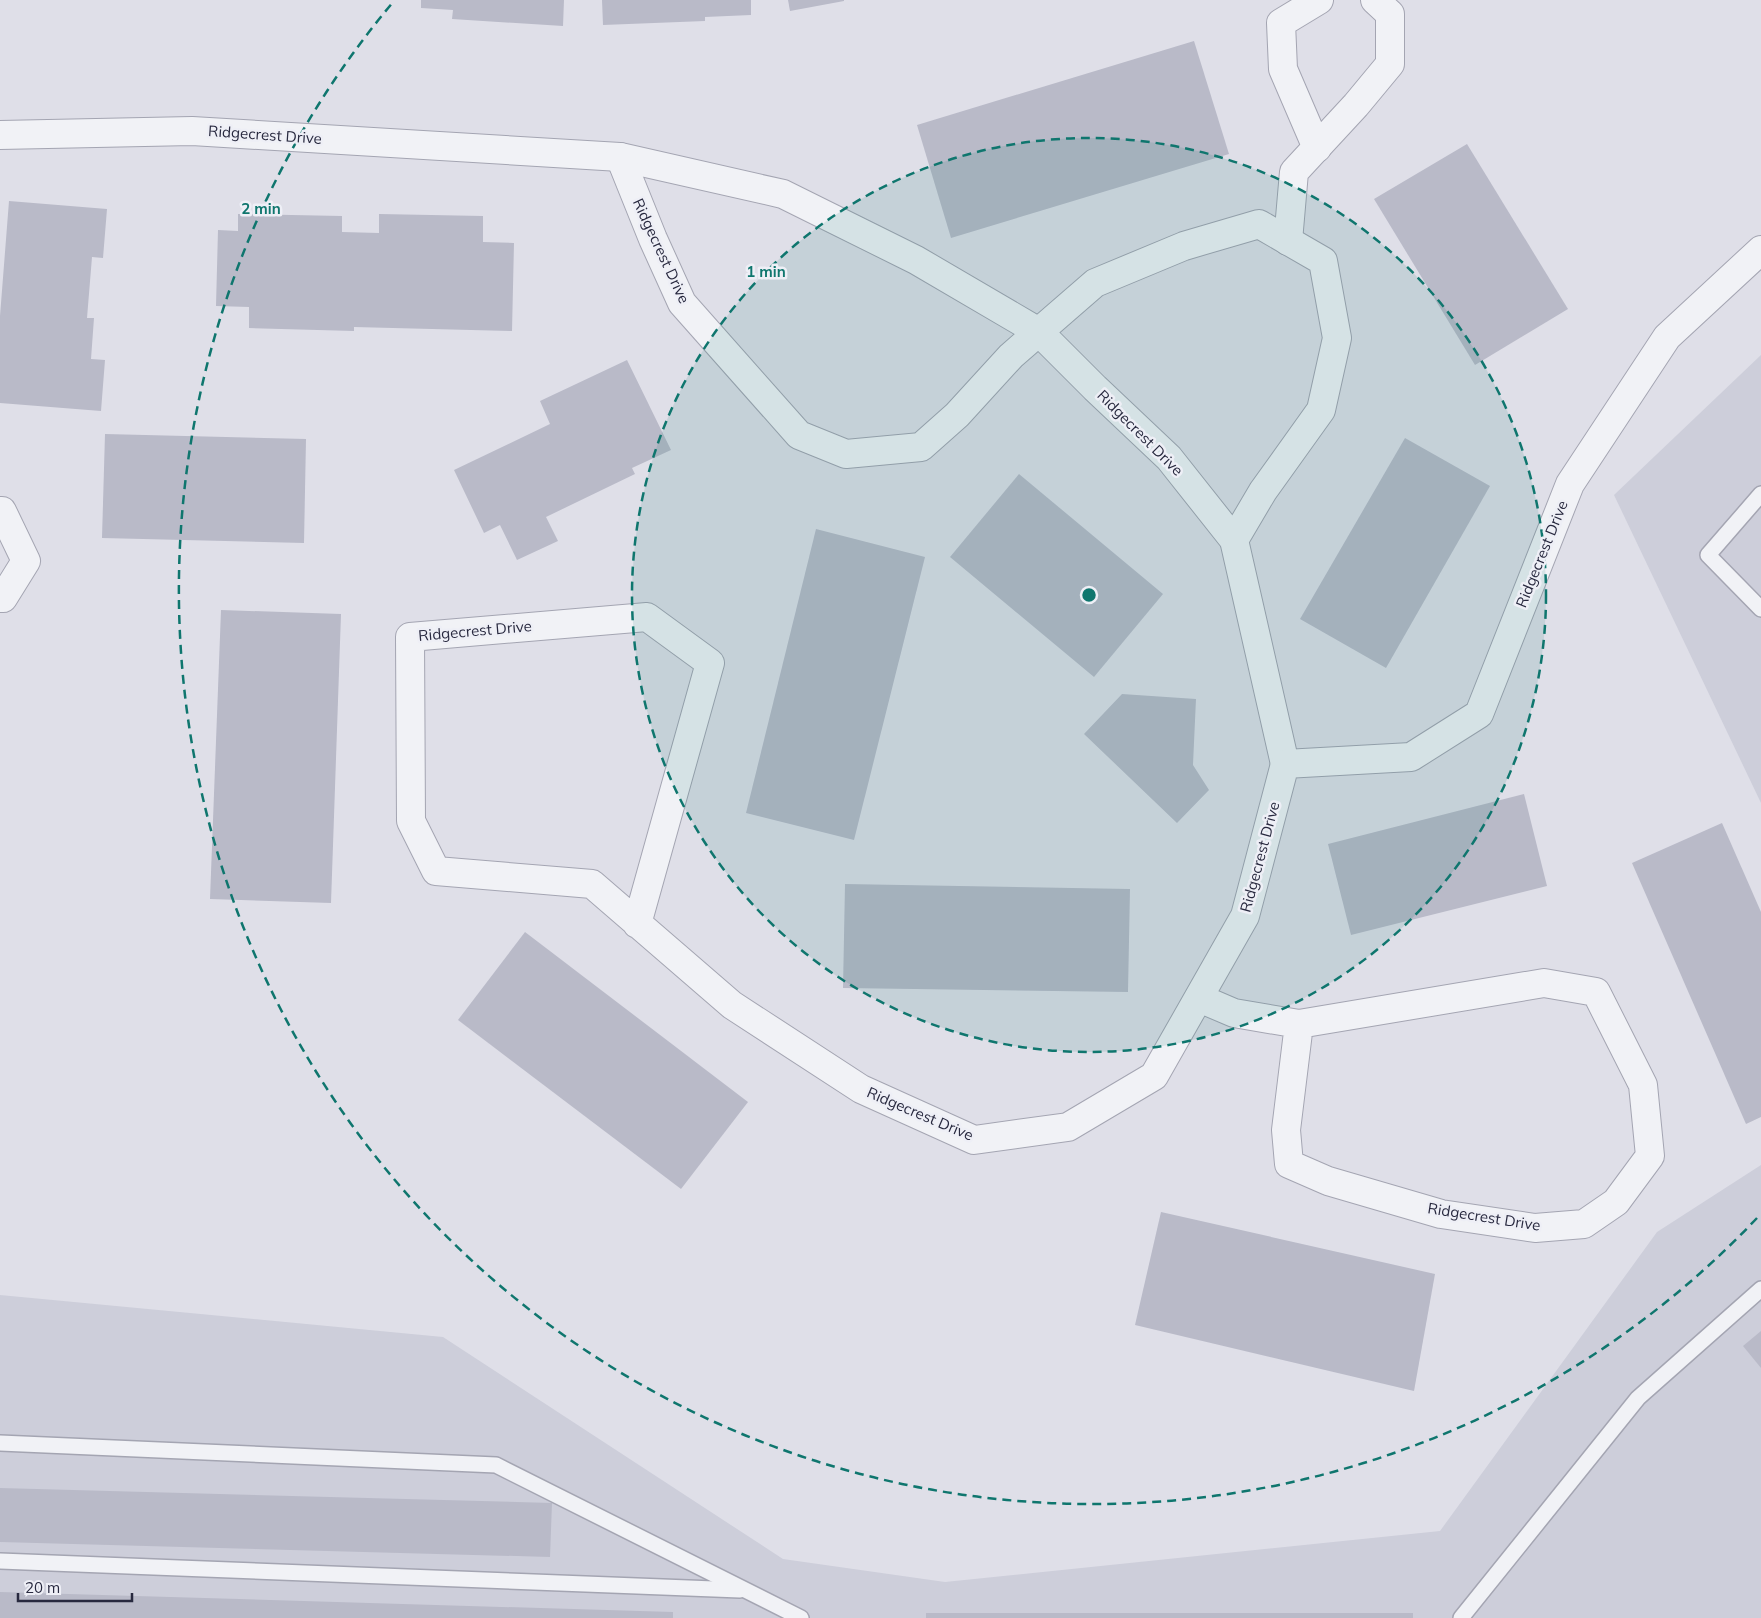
<svg xmlns="http://www.w3.org/2000/svg" width="1761" height="1618" font-family="Mulish,sans-serif">
<rect width="100%" height="100%" fill="#dfdfe8"/>
<g fill="#cdceda">
<path d="M1761 355V803L1614 495Z"/>
<path d="M1761 1165V1618H0V1295L443 1337 783 1559 945 1582 1440 1531 1657 1232Z"/>
</g>
<g fill="#b9bac8">
<path d="M421 0H564L563 26 452 19 453 10 421 8Z"/>
<path d="M602 0H751V15L705 17V21L603 25Z"/>
<path d="M788 0H844V1L790 11Z"/>
<path d="M1194 41 1229 154 951 238 917 125Z"/>
<path d="M1467 144 1568 309 1475 365 1374 199Z"/>
<path d="M9 201 107 209 103 258 92 257 87 318H94L91 359 105 360 101 411 0 403V316Z"/>
<path d="M238 214 342 216V232L379 233V214L483 216V242L514 243 512 331 354 327V331L249 328V307L216 306 218 230 238 231Z"/>
<path d="M627 360 671 450 632 468 635 474 546 517 558 541 517 560 500 525 484 533 454 470 550 424 540 401Z"/>
<path d="M105 434 306 439 304 543 102 538Z"/>
<path d="M1405 438 1490 486 1386 668 1300 619Z"/>
<path d="M1019 474 1163 594 1094 677 950 557Z"/>
<path d="M816 529 925 557 854 840 746 813Z"/>
<path d="M221 610 341 614 331 903 210 899Z"/>
<path d="M1122 694 1196 699 1193 765 1209 790 1177 823 1084 734Z"/>
<path d="M1524 794 1547 886 1351 935 1328 844Z"/>
<path d="M1722 823 1761 912V1117L1746 1124 1632 863Z"/>
<path d="M845 884 1130 889 1128 992 843 988Z"/>
<path d="M525 932 748 1102 681 1189 458 1020Z"/>
<path d="M1161 1212 1435 1274 1414 1391 1135 1325Z"/>
<path d="M1761 1331V1368L1743 1346Z"/>
<path d="M0 1488 552 1503 550 1557 0 1542Z"/>
<path d="M0 1592 673 1612V1618H0Z"/>
<rect x="926" y="1613" width="487" height="5"/>
</g>
<g fill="none" stroke-linecap="round" stroke-linejoin="round">
<g stroke="#a4a5b2" stroke-width="18">
<g id="service">
<path d="M1761 494 1708 555 1761 609"/>
<path d="M0 1443 496 1465 801 1618"/>
<path d="M0 1561 740 1590"/>
<path d="M1461 1618 1638 1398 1761 1289"/>
</g>
</g>
<g stroke="#a4a5b2" stroke-width="30">
<g id="minor">
<path d="M0 135 192 131 620 157 783 194 916 260 1039 332 1095 388 1169 458 1234 540 1285 764"/>
<path d="M1317 148 1283 69 1281 23 1319 0"/>
<path d="M620 157 653 239 682 303 799 435 846 454 921 447 957 415 1011 356 1095 283 1184 246 1259 224 1323 261 1337 338 1321 410 1263 491 1234 540"/>
<path d="M1288 241 1294 172 1356 105 1390 64V14L1375 0"/>
<path d="M0 511H2L26 561 3 598H0"/>
<path d="M637 924 710 663 647 617 410 637 411 821 436 871 592 884 732 1005 861 1089 974 1140 1068 1127 1154 1076 1245 916 1285 764 1411 757 1479 714 1570 484 1667 337 1761 250"/>
<path d="M1199 998 1234 1013 1299 1024 1544 983 1596 992 1643 1085 1650 1156 1616 1202 1584 1224 1535 1228 1441 1214 1328 1181 1289 1164 1286 1130 1299 1024"/>
</g>
</g>
<use href="#service" stroke="#f1f2f6" stroke-width="15"/>
<use href="#minor" stroke="#f1f2f6" stroke-width="28"/>
</g>
<circle cx="1089" cy="595" r="457" fill="#0f766e" fill-opacity=".12"/>
<g fill="none" stroke="#0f766e" stroke-width="2.5" stroke-dasharray="9 6">
<circle cx="1089" cy="595" r="457"/>
<path d="M1757 1218A914 914 0 0 1 394 1"/>
</g>
<g text-anchor="middle" stroke-width="5" stroke-linejoin="round" paint-order="stroke">
<g font-size="15" fill="#28293f" stroke="#eeeff6">
<text transform="translate(265 135) rotate(4)" y="5">Ridgecrest Drive</text>
<text transform="translate(661 251) rotate(65)" y="5">Ridgecrest Drive</text>
<text transform="translate(1140 433) rotate(45)" y="5">Ridgecrest Drive</text>
<text transform="translate(1542 554) rotate(-68)" y="5">Ridgecrest Drive</text>
<text transform="translate(475 631) rotate(-5)" y="5">Ridgecrest Drive</text>
<text transform="translate(1260 857) rotate(-75)" y="5">Ridgecrest Drive</text>
<text transform="translate(920 1114) rotate(23)" y="5">Ridgecrest Drive</text>
<text transform="translate(1484 1217) rotate(9)" y="5">Ridgecrest Drive</text>
</g>
</g>
<circle cx="1089" cy="595" r="8" fill="#0f766e" stroke="#eeeff6" stroke-width="2.5"/>
<g font-size="15" text-anchor="middle" font-weight="bold" fill="#0f766e" stroke="#eeeff6" stroke-width="5" stroke-linejoin="round" paint-order="stroke">
<text x="261" y="214">2 min</text>
<text x="766" y="277">1 min</text>
</g>
<path d="M18 1593v8h114v-8" fill="none" stroke="#28293f" stroke-width="2.5"/>
<text x="25" y="1593" font-size="15" fill="#28293f" stroke="#eeeff6" stroke-width="4" paint-order="stroke">20 m</text>
</svg>
